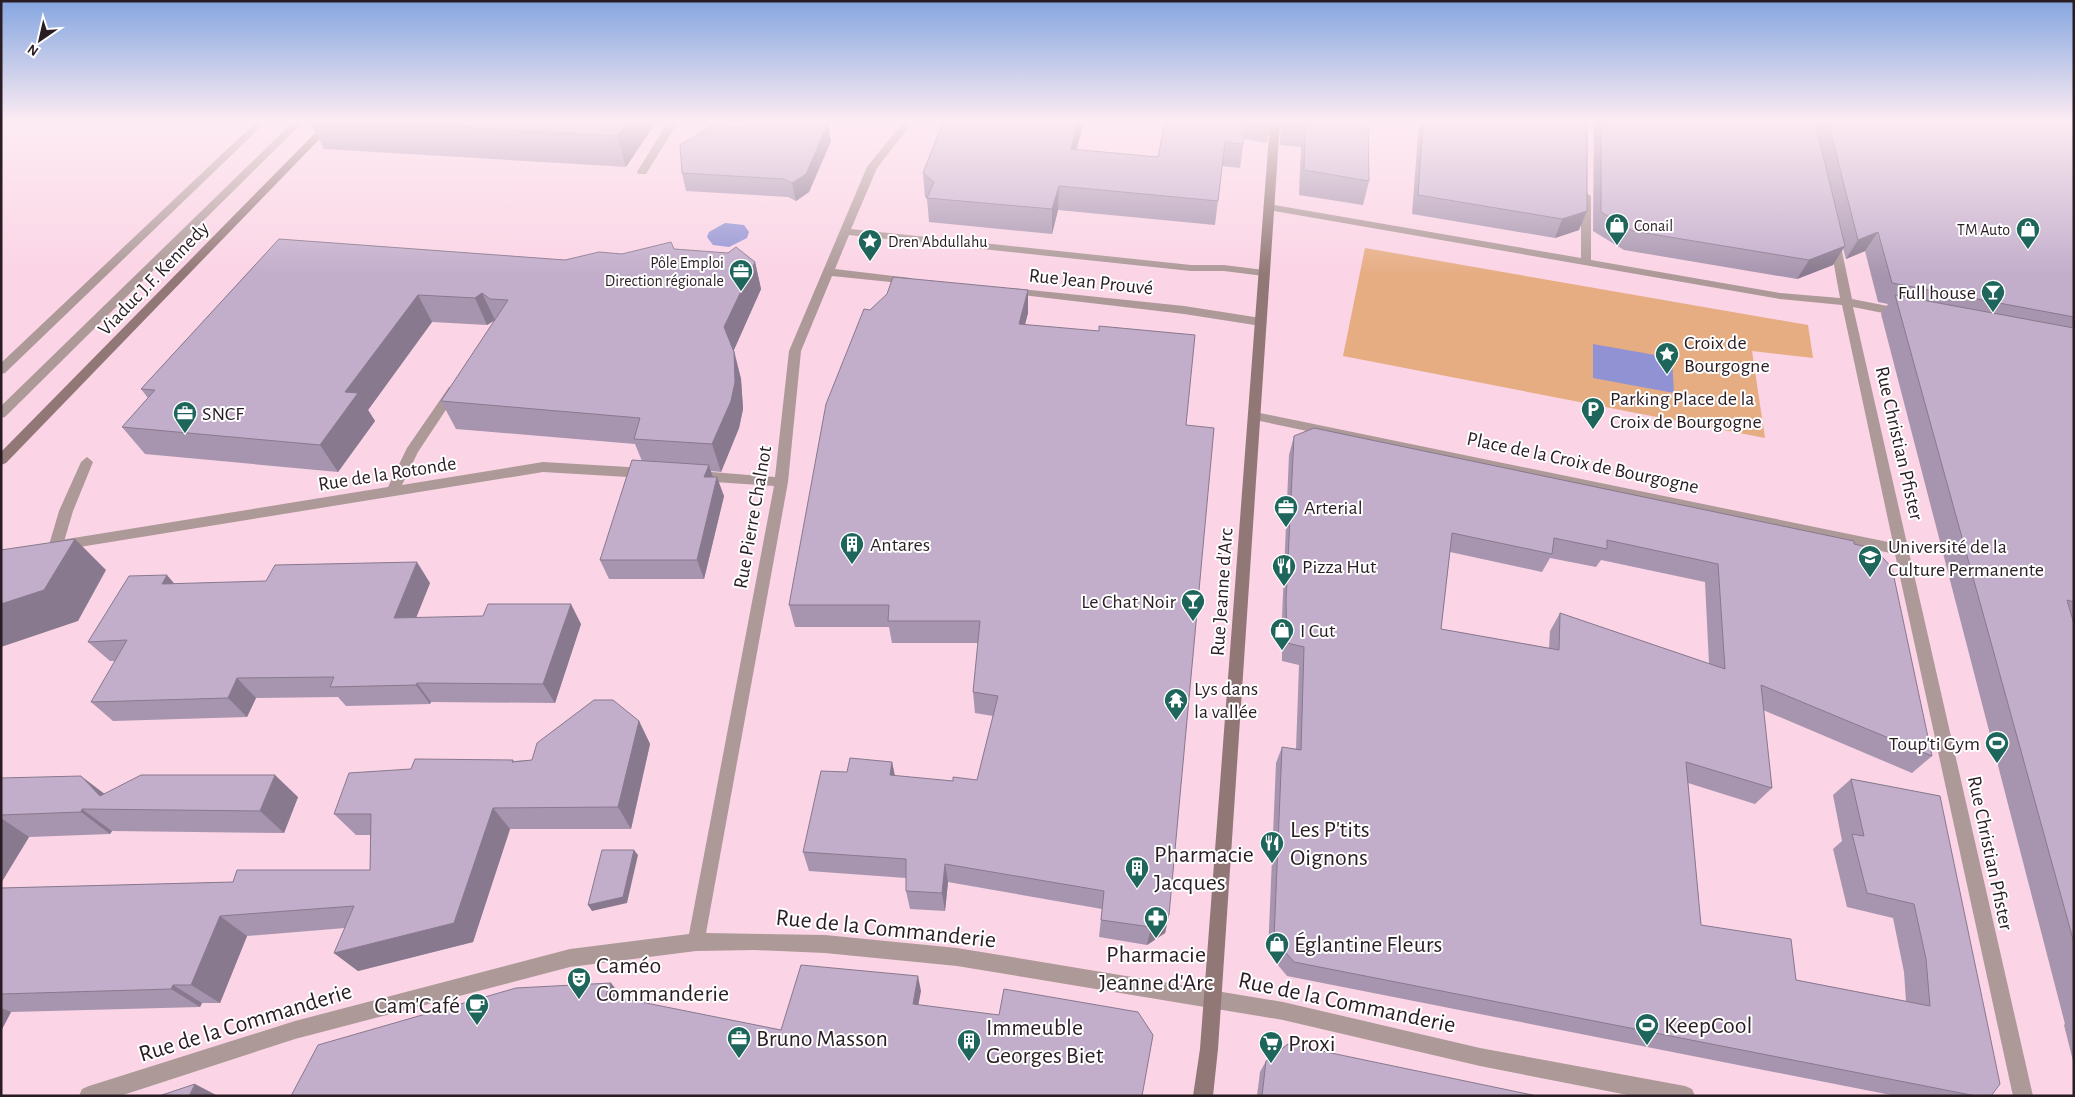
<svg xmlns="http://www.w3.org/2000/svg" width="2075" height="1097" font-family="'Alegreya Sans',sans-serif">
<rect width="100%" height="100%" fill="#fbd4e5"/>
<path fill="#e6ad83" d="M1365 248 1808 325 1813 358 1752 351 1765 438 1343 356Z"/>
<g fill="#9092d3">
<path d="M725 223 744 225 749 232 747 238 729 247 713 245 707 237 709 232Z"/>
<path d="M1593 344 1672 358 1674 393 1593 378Z"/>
</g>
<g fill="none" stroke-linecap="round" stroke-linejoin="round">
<g fill="#ac9998" fill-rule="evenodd">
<path d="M256 122H266L5 373 1 374V363Z"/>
<path d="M293 122H303L5 417 1 418V406Z"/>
<path d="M87 457 93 462 73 511 63 545 61 549H51L49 545 59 511 81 462Z"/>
</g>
<g fill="#ac9998" fill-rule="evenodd">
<path d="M668 122H678L646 174H638L637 172Z"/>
<path d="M903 122H913L877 168 851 229 1191 265H1224L1264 270 1269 273 1264 276 1224 271H1191L849 235 835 269 910 278 916 281 910 284 832 276 801 351 788 482 706 933 825 935 957 948 1283 1002 1480 1048 1685 1086 1692 1089 1695 1096H1633L1480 1066 1283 1020 957 966 825 953 755 950 696 951 570 967 295 1039 120 1096H79L82 1089 89 1086 295 1021 570 949 689 934 774 486 699 481 692 476 699 471 775 477 789 351 867 167Z"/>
<path d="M1586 193 1591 196V260L1780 293 1840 298 1829 237 1834 234 1839 237 1852 299 1903 309 1909 313 1903 317 1853 307 2033 1096H2013L1895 554 1255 420 1249 416 1255 412 1893 543 1842 305 1780 299 1268 210 1263 207 1268 204 1581 258V196Z"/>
<path d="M1010 288 1184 306 1261 318 1267 322 1261 326 1184 314 1006 293 1004 291Z"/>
<path d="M453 386 459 390 418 452 402 485 543 462 645 468 651 473 645 478 543 472 61 550 56 549 54 545 56 541 61 540 388 487 407 448 449 387Z"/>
</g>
<g fill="#917775" fill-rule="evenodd">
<path d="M326 122H336L6 463 1 465V452Z"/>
<path d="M1270 122H1280L1218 1049 1213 1096H1193L1200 1049Z"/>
</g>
<g stroke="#745d68" stroke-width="4.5">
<path id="rail" d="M1 128 5 122"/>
</g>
<use href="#rail" stroke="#fff" stroke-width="3" stroke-dasharray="9" stroke-linecap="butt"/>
</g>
<g fill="#a795af" fill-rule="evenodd">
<path d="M310 122H656L626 167 324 149Z"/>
<path d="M750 122H824L823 123 831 141 809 192 796 201 788 197 686 191 682 173 747 127Z"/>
<path d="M943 122H1084L1076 150 1158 157 1165 122H1270L1267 143 1244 139 1240 168 1222 166 1215 225 1058 210 1052 234 929 222 927 199 925 197 923 173Z"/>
<path d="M1281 122H1368L1369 181 1363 205 1299 195 1301 147 1280 145Z"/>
<path d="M1419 122H1587L1579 230 1555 238 1412 214Z"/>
<path d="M1594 122H2074V1065L2064 1025 2065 1024 1881 314 1888 304 1878 302 1865 251 1846 259 1843 248 1833 265 1797 279 1624 250 1593 231Z"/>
<path d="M279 239 565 260 674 249 755 262 761 289 734 350 741 379 743 409 739 428 721 472 711 471 713 477 724 496 704 579H609L600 560 642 461 635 444 456 429 441 401 495 320 487 325 432 322 368 410 375 421 338 472 145 454 122 427 148 398 141 389Z"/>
<path d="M870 310 1028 313 1025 324 1186 425 1169 915 1165 933 1147 945 1099 937 1102 909 948 882 945 911 910 909 906 891V878L809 871 803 852 847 772 892 762 895 776 953 781 977 780 993 716 975 713 973 692 978 643H892L889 627H795L789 605Z"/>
<path d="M1294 436 1854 544 1932 756 1912 773 1763 710 1772 788 1755 804 1688 783 1701 925 1796 980 1906 1001 1904 972 1893 918 1847 907 1833 849 1842 841 1833 795 1851 779 1940 796 1976 1096H1896L1287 976 1268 953 1276 763 1282 747 1296 749 1299 665 1282 661V618L1289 455ZM1450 552 1542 572 1550 558 1596 567 1601 560 1705 582 1709 664 1560 613 1550 631 1549 648 1441 629Z"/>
<path d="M430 583 416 618 581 624 555 703 431 702 430 704 346 706 338 697 256 698 247 717 113 721 91 702 115 661H110L88 642 174 584Z"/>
<path d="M639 721 650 744 631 829H510L473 942 358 971 334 953 345 928 247 936 220 1003H202L200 1007 11 1012 1 1031V888L233 882 370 870V835H356L334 814 411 769 513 760 514 761 532 760Z"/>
<path d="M1 778 105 794 298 797 284 833 112 831 110 834 29 837 1 883Z"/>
<path d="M1266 1061 1537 1096H1257L1260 1072Z"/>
</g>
<g fill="#88798e">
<path d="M627 122H656L626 167 617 136Z"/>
<path d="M1078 122H1084L1070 173 1071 149Z"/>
<path d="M828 123 831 141 809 192 796 201 792 183Z"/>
<path d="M1059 186 1058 210 1052 234V209Z"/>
<path d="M1587 211 1579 230 1555 238 1562 219Z"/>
<path d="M1878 232 1865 251 1846 259 1858 240Z"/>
<path d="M1845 246 1833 265 1797 279 1809 260Z"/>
<path d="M755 262 761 289 732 354 724 327Z"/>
<path d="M1028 290V313L1019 347V324Z"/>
<path d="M482 293 495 320 487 325 475 298Z"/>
<path d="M418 295 432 322 368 410 375 421 338 472 320 445 345 392Z"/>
<path d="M734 352 741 379 743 409 739 428 721 472 712 444Z"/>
<path d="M709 465 715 484 704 477Z"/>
<path d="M717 477 724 496 704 579 697 560Z"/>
<path d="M75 539 106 570 78 621 1 647V604Z"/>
<path d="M417 562 430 583 408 638 394 618Z"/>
<path d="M167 575 185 596 162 584Z"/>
<path d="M571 604 581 624 555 703 543 684Z"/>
<path d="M237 678 256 698 247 717 228 698Z"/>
<path d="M417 683 431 702 430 704 416 685Z"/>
<path d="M639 721 650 744 631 829 618 807Z"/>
<path d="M892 762 896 782 890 775Z"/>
<path d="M275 775 298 797 284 833 260 811Z"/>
<path d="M81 776 110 798 100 796Z"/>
<path d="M493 808 510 829 473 942 358 971 334 953Z"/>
<path d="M82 809 112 831 110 834 81 812Z"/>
<path d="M1 818 29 837 1 883Z"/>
<path d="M634 850 638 855 627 903 592 911 588 905Z"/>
<path d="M945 864 948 882 945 911 942 893Z"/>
<path d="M1169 915 1165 933 1147 945 1151 927Z"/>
<path d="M220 916 247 936 220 1003 191 985Z"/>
<path d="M918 976 921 991 916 1018 913 1004Z"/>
<path d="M611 983 623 998 606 995Z"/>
<path d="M173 985 202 1003 200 1007 171 989Z"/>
<path d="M1 1008 11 1012 1 1031Z"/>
<path d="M195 1084 218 1096H189Z"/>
</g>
<g fill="#c2adcb" stroke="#88798e" fill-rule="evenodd">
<path d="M369 122H627L617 136Z"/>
<path d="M750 122H814L828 123 806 174 792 183 784 179 682 173 680 145 713 125 747 127Z"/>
<path d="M943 122H1078L1071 149 1158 157 1165 122H1246L1243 144 1225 142 1218 201 1059 186 1052 209 927 198 934 182 923 173Z"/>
<path d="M1291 122H1368L1369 181 1304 170 1305 124Z"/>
<path d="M1423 122H1587V211L1562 219 1418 195Z"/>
<path d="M1601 122H1815L1845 246 1809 260 1633 231 1601 212Z"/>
<path d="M1828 122H2074V317L1892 283 1878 232 1858 240Z"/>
<path d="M279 239 565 260 599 252 622 254 671 242 674 249 728 253 736 247 755 262 724 327 734 352 735 382 731 401 712 444 634 439 640 418 441 401 508 300 490 299 482 293 475 298 418 295 345 392 358 393 320 445 122 427 155 390 141 389Z"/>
<path d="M893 277 1028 290 1019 324 1099 331V326L1195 335 1186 425 1214 428 1169 915 1151 927 1101 920 1104 891 945 864 942 893 906 891V859L803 852 821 771 847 772 850 758 892 762 890 775 953 781V777L977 780 998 696 973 692 980 621H888L889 605H789L826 404 864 309 870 310 887 294Z"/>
<path d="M1895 295 2074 328V602L2067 600 2074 624V943Z"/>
<path d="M1314 428 1854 541V544L1875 549 1892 568 1932 756 1761 685 1772 788 1686 762 1701 925 1791 939 1796 980 1930 1006 1926 959 1914 904 1867 893 1852 834 1864 836 1851 779 1940 796 2000 1084 1991 1096H1976L1294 962 1274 939 1282 747 1301 750 1304 647 1287 643 1286 600 1294 436ZM1452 533 1552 554 1554 538 1607 549V540L1718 564 1725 669 1560 613 1559 650 1441 629Z"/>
<path d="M632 460 709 465 704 477H717L697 560H600Z"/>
<path d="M75 539 44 590 1 604V550Z"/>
<path d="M417 562 394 618 483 616 488 604H571L543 684 417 683 416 685 330 687 334 677 237 678 228 698 91 702 127 640 88 642 129 576 167 575 162 584 266 581 275 565Z"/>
<path d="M594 700H613L639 721 618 807 493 808 454 923 334 953 354 906 220 916 191 985H173L171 989 1 994V888L233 882 237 870H370L371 814H334L349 773 411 769 415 759 513 760 512 762 532 760 537 743Z"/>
<path d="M141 775H275L260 811 82 809 81 812 1 815V778L81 776 100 796Z"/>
<path d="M602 850H634L623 897 588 905Z"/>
<path d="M801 965 918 976 913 1004 999 1015 1004 989 1138 1012 1153 1035 1142 1096H291L318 1045 516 988 611 983 606 995 781 1030Z"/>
<path d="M1288 1044 1537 1096H1262L1266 1061Z"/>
<path d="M195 1084 189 1096H159Z"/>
</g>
<linearGradient id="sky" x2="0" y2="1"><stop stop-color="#85a6e0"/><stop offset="0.44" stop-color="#fdecf3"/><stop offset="1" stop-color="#fdecf3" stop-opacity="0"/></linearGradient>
<rect width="2075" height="275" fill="url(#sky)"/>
<defs>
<g id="shop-pin" transform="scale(1.25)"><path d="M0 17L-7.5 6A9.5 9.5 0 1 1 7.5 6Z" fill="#1e665b" stroke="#fff"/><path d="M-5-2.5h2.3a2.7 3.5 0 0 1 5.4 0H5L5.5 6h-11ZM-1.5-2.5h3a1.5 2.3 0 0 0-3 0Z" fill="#fff"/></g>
<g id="sight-pin" transform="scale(1.25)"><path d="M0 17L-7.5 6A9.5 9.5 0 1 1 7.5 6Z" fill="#1e665b" stroke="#fff"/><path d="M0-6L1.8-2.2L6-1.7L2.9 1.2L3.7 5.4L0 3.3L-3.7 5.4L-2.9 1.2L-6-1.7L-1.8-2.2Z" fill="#fff"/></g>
<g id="office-pin" transform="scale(1.25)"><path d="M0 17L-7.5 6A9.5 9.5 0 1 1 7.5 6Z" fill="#1e665b" stroke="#fff"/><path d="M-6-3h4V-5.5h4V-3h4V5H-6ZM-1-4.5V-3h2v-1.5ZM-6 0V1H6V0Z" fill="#fff"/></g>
<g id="bar-pin" transform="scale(1.25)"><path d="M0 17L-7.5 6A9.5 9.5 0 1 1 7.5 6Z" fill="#1e665b" stroke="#fff"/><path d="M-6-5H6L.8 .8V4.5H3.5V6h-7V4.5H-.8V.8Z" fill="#fff"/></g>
<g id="parking-pin" transform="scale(1.25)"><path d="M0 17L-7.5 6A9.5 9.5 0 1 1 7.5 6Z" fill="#1e665b" stroke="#fff"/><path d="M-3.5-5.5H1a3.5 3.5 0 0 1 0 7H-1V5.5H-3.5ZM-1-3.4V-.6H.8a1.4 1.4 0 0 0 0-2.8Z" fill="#fff"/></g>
<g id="building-pin" transform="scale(1.25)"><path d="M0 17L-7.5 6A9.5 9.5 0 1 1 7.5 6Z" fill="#1e665b" stroke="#fff"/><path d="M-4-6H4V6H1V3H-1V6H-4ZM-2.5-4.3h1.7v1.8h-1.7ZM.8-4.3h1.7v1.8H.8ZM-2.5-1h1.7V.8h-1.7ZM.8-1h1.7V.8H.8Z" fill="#fff"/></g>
<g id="university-pin" transform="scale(1.25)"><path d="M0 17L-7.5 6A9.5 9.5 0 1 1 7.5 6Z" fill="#1e665b" stroke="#fff"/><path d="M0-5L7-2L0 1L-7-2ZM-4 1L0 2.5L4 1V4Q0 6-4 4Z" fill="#fff"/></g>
<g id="restaurant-pin" transform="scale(1.25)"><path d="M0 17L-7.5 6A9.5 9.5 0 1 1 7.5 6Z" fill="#1e665b" stroke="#fff"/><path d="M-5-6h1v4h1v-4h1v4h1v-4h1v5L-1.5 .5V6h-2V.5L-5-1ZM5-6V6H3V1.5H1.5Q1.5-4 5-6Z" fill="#fff"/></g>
<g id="temple-pin" transform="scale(1.25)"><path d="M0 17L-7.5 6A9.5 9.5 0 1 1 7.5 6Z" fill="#1e665b" stroke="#fff"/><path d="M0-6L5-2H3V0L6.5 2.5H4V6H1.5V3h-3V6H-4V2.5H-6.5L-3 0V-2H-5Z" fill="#fff"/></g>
<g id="stadium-pin" transform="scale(1.25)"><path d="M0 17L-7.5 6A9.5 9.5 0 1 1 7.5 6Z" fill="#1e665b" stroke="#fff"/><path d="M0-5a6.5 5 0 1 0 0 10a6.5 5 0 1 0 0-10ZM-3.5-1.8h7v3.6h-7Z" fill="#fff"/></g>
<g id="pharmacy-pin" transform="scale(1.25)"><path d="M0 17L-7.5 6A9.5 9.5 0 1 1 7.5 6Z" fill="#1e665b" stroke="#fff"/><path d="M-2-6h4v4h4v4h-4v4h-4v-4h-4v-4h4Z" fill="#fff"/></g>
<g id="theatre-pin" transform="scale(1.25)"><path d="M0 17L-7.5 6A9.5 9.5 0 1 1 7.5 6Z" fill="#1e665b" stroke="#fff"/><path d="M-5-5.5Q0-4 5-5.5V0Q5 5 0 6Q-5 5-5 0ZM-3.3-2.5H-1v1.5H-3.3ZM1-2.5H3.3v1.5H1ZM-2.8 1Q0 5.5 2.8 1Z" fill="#fff"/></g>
<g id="cafe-pin" transform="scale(1.25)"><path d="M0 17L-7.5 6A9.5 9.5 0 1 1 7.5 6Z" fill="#1e665b" stroke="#fff"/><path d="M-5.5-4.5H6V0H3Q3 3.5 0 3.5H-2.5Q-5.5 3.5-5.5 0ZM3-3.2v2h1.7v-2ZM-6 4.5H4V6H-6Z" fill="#fff"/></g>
<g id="supermarket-pin" transform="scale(1.25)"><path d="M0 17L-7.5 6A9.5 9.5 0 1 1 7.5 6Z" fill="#1e665b" stroke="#fff"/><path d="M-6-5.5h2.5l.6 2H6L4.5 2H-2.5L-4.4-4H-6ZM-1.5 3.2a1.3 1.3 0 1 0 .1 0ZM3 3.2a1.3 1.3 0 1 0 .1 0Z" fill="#fff"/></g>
</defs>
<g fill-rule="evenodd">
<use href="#shop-pin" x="1617" y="225"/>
<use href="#shop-pin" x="2028" y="229"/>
<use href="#sight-pin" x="870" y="241"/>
<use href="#office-pin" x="741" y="271"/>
<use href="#bar-pin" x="1993" y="292"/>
<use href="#sight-pin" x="1667" y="354"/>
<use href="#parking-pin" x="1593" y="409"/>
<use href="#office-pin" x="185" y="413"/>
<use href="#office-pin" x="1286" y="507"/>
<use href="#building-pin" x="852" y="544"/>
<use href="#university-pin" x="1870" y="557"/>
<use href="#restaurant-pin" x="1284" y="566"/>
<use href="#bar-pin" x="1193" y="601"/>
<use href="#shop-pin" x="1282" y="630"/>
<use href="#temple-pin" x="1176" y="700"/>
<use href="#stadium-pin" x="1997" y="743"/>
<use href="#restaurant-pin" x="1272" y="843"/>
<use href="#building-pin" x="1137" y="868"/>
<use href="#pharmacy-pin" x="1156" y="918"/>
<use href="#shop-pin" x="1277" y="944"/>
<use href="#theatre-pin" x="579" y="979"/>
<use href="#cafe-pin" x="477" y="1005"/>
<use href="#stadium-pin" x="1647" y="1025"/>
<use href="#office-pin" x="739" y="1038"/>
<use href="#building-pin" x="969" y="1041"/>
<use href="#supermarket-pin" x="1271" y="1043"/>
</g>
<g text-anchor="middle" stroke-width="4" stroke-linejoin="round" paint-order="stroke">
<g font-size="16" fill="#2a1c23" stroke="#fff" text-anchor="start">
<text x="1634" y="231">Conail</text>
<text x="2010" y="235" text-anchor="end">TM Auto</text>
<text x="888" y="247">Dren Abdullahu</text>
<text x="724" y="268" text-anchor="end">Pôle Emploi<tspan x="724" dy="18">Direction régionale</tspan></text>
</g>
<g font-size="20" fill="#2a1c23" stroke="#fff">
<text transform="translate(153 278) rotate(-46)" y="7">Viaduc J.F. Kennedy</text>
<text transform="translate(1091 281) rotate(6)" y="7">Rue Jean Prouvé</text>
<text transform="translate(1900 443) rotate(77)" y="7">Rue Christian Pfister</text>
<text transform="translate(1583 462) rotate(12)" y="7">Place de la Croix de Bourgogne</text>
<text transform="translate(387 473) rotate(-9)" y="7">Rue de la Rotonde</text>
<text transform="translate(752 517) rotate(-80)" y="7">Rue Pierre Chalnot</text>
<text transform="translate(1221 592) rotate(-86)" y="7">Rue Jeanne d'Arc</text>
<text transform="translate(1991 853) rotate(78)" y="7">Rue Christian Pfister</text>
</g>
<g font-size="20" fill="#2a1c23" stroke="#fff" text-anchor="start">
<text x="1976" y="299" text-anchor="end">Full house</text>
<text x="1684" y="349">Croix de<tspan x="1684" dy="23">Bourgogne</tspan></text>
<text x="1610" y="405">Parking Place de la<tspan x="1610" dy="23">Croix de Bourgogne</tspan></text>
<text x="202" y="420">SNCF</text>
<text x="1304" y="514">Arterial</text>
<text x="870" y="551">Antares</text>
<text x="1888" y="553">Université de la<tspan x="1888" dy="23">Culture Permanente</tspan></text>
<text x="1302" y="573">Pizza Hut</text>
<text x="1176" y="608" text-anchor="end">Le Chat Noir</text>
<text x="1300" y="637">I Cut</text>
<text x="1194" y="695">Lys dans<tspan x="1194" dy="23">la vallée</tspan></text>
<text x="1980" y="750" text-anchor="end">Toup'ti Gym</text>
</g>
<g font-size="24" fill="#2a1c23" stroke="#fff" text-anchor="start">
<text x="1290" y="837">Les P'tits<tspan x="1290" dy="28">Oignons</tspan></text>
<text x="1154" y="862">Pharmacie<tspan x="1154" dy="28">Jacques</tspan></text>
<text x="1294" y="952">Églantine Fleurs</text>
<text x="1156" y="962" text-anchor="middle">Pharmacie<tspan x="1156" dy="28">Jeanne d'Arc</tspan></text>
<text x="596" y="973">Caméo<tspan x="596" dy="28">Commanderie</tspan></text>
<text x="460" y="1013" text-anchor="end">Cam'Café</text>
<text x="1664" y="1033">KeepCool</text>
<text x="986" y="1035">Immeuble<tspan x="986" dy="28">Georges Biet</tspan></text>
<text x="756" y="1046">Bruno Masson</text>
<text x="1288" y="1051">Proxi</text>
</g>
<g font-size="24" fill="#2a1c23" stroke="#fff">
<text transform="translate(886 928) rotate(6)" y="8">Rue de la Commanderie</text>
<text transform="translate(1347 1002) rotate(12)" y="8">Rue de la Commanderie</text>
<text transform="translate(245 1022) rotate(-17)" y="8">Rue de la Commanderie</text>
</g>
</g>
<rect width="2075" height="1097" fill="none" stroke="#2a1c23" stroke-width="5"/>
<g transform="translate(40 40) rotate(214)" stroke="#ffffff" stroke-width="4" paint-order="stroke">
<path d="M0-4L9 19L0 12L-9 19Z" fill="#2a1c23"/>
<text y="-8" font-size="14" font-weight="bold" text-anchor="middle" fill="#2a1c23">N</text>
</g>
</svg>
